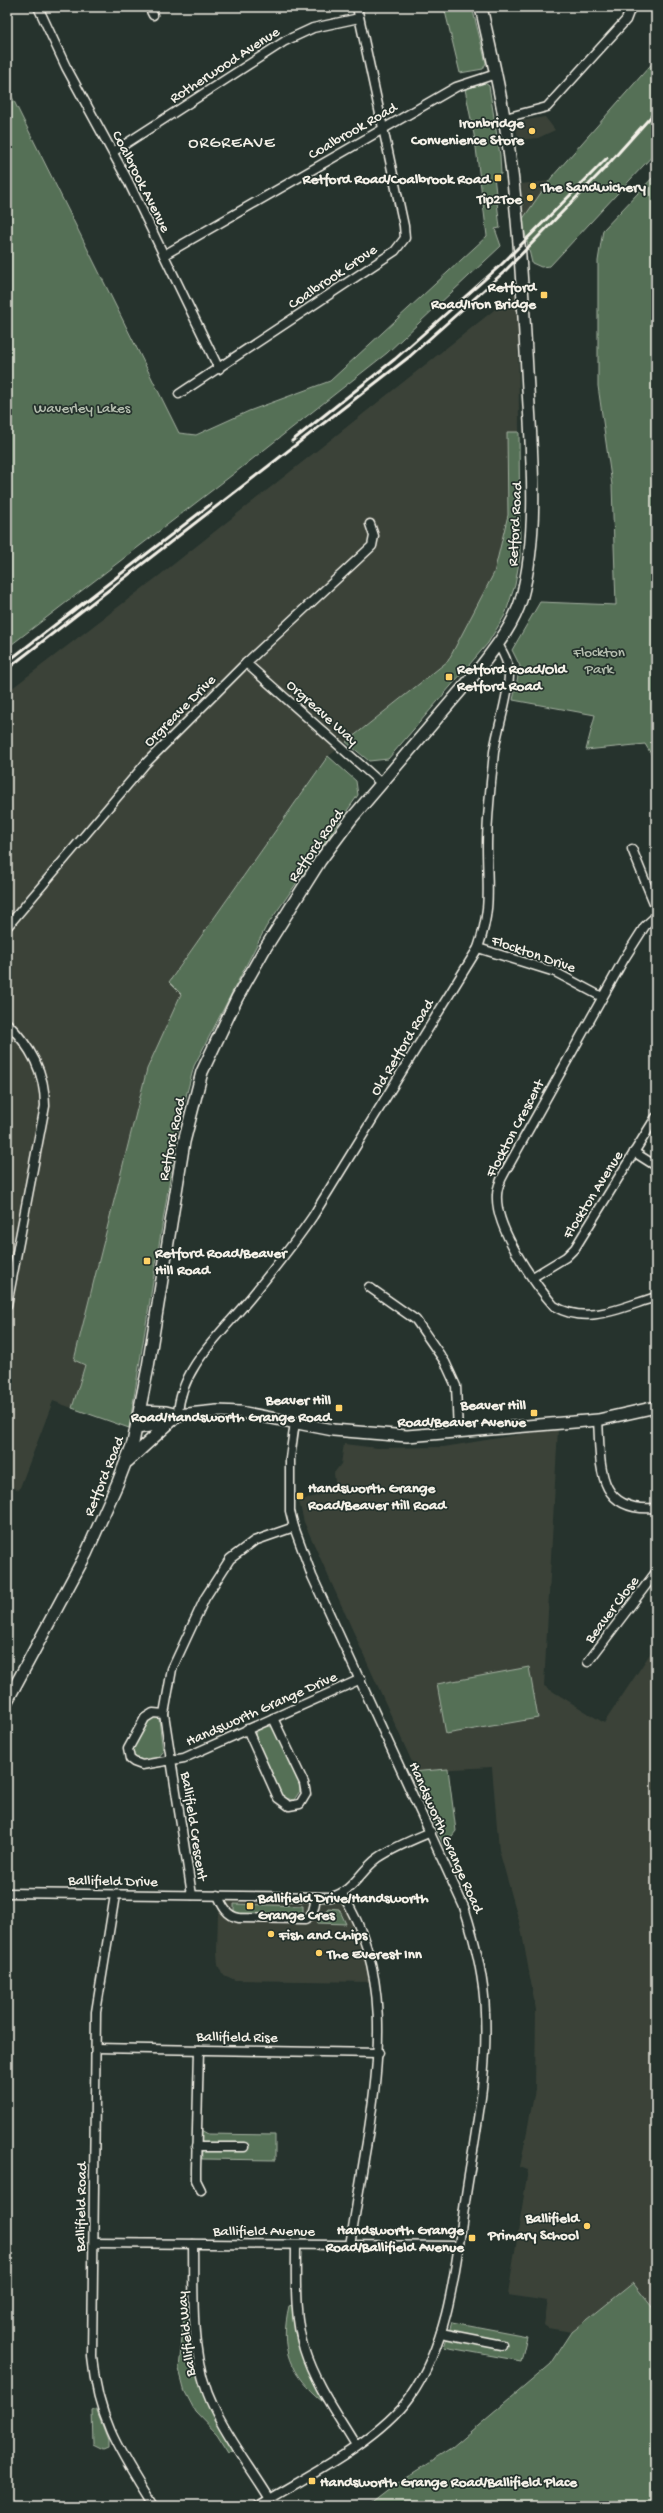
<svg xmlns="http://www.w3.org/2000/svg" width="663" height="2513" font-family="'Gochi Hand',sans-serif">
<rect width="100%" height="100%" fill="#26332d"/>
<filter id="ink" filterUnits="userSpaceOnUse"><feTurbulence type="fractalNoise" baseFrequency=".025" numOctaves="2"/><feDisplacementMap in="SourceGraphic" scale="8" xChannelSelector="R" yChannelSelector="G"/><feConvolveMatrix kernelMatrix="1 2 1 2 8 2 1 2 1" color-interpolation-filters="sRGB"/></filter>
<g filter="url(#ink)">
<g fill="#3b4339">
<path d="M545 117 555 130 538 138 519 140 514 122Z"/>
<path d="M549 181 524 217 521 184Z"/>
<path d="M518 291 519 432H507L508 515 494 573 448 661 325 759 169 982 181 994 147 1069 74 1360 85 1365 72 1408 53 1401 19 1490 9 1486 7 1489V692L160 575Z"/>
<path d="M558 1428 544 1686 604 1723 656 1645V2312L633 2283 572 2332 548 2328 544 2325 548 2301 508 2295 528 2170 520 2167 535 2090 536 2010 521 1928 499 1850 492 1767 416 1771 304 1522 299 1501 336 1490 334 1473 341 1464 344 1444 377 1448 444 1447Z"/>
<path d="M342 1894 351 1909 376 1982 235 1980 222 1974 218 1965 217 1951 218 1915 221 1905 218 1895Z"/>
</g>
<g fill="#557057" stroke="#a4b0a0">
<path d="M444 7H472L486 63 483 69 460 73Z"/>
<path d="M656 59V152L550 266 541 267 532 263 522 220 552 177Z"/>
<path d="M485 83 489 86 500 155 501 174 494 176 500 228 495 229 501 246 387 353 236 472 7 648V87L179 433 196 435 249 411 330 381 487 236 475 140 465 89Z"/>
<path d="M656 174V762L645 744 586 750 595 715 513 700 520 666 512 650 540 602 616 605 612 485 598 386V261L603 230Z"/>
<path d="M507 432H519L520 557 515 585 505 615 488 643 388 759 369 761 346 742 448 661 494 573 508 515Z"/>
<path d="M328 756 356 781 358 795 266 927 194 1066 179 1123 129 1428 72 1408 85 1365 74 1360 147 1069 181 994 169 982Z"/>
<path d="M529 1667 538 1718 446 1734 437 1684Z"/>
<path d="M156 1717 159 1719 163 1752 157 1759 141 1762 133 1756 132 1750 150 1719Z"/>
<path d="M266 1726 273 1727 299 1783 300 1791 294 1800 284 1798 280 1793 255 1737 256 1731Z"/>
<path d="M448 1769 456 1831 444 1846 410 1772Z"/>
<path d="M234 1904 303 1906V1915L234 1913Z"/>
<path d="M328 1908 339 1909 346 1924 317 1923Z"/>
<path d="M201 2130 208 2134 275 2135V2160L202 2159Z"/>
<path d="M633 2283 656 2312V2506H369L408 2476 451 2449 551 2364 572 2332Z"/>
<path d="M185 2305H190C191 2367 201 2398 233 2451L229 2453 217 2434 195 2411 185 2392 179 2369Z"/>
<path d="M292 2305C297 2346 305 2365 323 2402 289 2374 279 2348 289 2306Z"/>
<path d="M452 2322 527 2336 521 2361 444 2347Z"/>
<path d="M96 2409 108 2440V2447L103 2449 93 2444 92 2411Z"/>
</g>
<g fill="none" stroke-linecap="round" stroke-linejoin="round">
<g stroke="#f4f1e8" stroke-width="11">
<g id="minor">
<path d="M38 7 66 67 127 179 219 369"/>
<path d="M149 7 153 15"/>
<path d="M505 118 547 107 626 20 631 7"/>
<path d="M113 152 285 41 313 28 359 18"/>
<path d="M164 255 456 87 496 74"/>
<path d="M179 394 395 251 405 238 404 226 357 7"/>
<path d="M246 663 381 783"/>
<path d="M632 849 656 908"/>
<path d="M656 916 645 926 624 959 505 1172C501 1179 497 1187 497 1195 495 1228 533 1282 554 1306 587 1326 622 1307 656 1297"/>
<path d="M7 927 146 763 246 663 372 546 374 536 370 524"/>
<path d="M478 948 555 972 602 997"/>
<path d="M7 1023C31 1047 45 1072 45 1106L7 1305"/>
<path d="M634 1152 656 1166"/>
<path d="M533 1277 566 1257 575 1248 656 1117"/>
<path d="M369 1287 416 1320 445 1362 456 1386 458 1432"/>
<path d="M178 1415C180 1367 223 1332 252 1296 273 1270 294 1244 313 1216L478 948C492 907 487 888 487 846 487 815 491 783 494 752 497 729 510 693 509 672 508 661 503 653 498 644"/>
<path d="M598 1420C601 1464 595 1513 656 1508"/>
<path d="M588 1662 656 1572"/>
<path d="M164 1714 153 1713 145 1718 128 1749 130 1759 134 1762 142 1765 184 1758 361 1679"/>
<path d="M247 1729 278 1798 289 1806 300 1804 306 1794 304 1783 273 1718"/>
<path d="M7 1893 331 1897C353 1892 360 1871 378 1858 394 1847 412 1840 431 1832"/>
<path d="M342 1894C391 1970 380 2058 367 2142 361 2176 356 2211 350 2245"/>
<path d="M115 1895 96 2012 92 2357C98 2421 121 2454 153 2506"/>
<path d="M192 1895 164 1714 172 1669 205 1598 230 1559 254 1541 294 1527"/>
<path d="M218 1895C222 1906 227 1916 239 1918L305 1919C314 1915 314 1907 316 1897"/>
<path d="M96 2048 379 2053"/>
<path d="M199 2050 196 2169V2180L201 2190"/>
<path d="M196 2147H244"/>
<path d="M94 2243 458 2246"/>
<path d="M193 2244C194 2298 189 2358 214 2408 229 2440 252 2469 270 2499"/>
<path d="M296 2245C296 2279 294 2316 304 2349 315 2384 337 2414 356 2446"/>
<path d="M441 2333 502 2345"/>
<path d="M258 2506C304 2478 379 2441 410 2397 452 2337 456 2259 467 2188 476 2130 488 2072 485 2012 484 1976 475 1941 464 1907L312 1576 294 1527 290 1511V1458L295 1422"/>
</g>
</g>
<g stroke="#f4f1e8" stroke-width="14">
<g id="secondary">
<path d="M140 1411 166 1412 178 1415 217 1411 240 1412 333 1430 407 1436 598 1420 656 1407"/>
<path d="M137 1428 168 1423"/>
<path d="M128 1461 178 1415"/>
<path d="M7 1701 86 1554 118 1482 133 1443 148 1367 184 1142 202 1072 237 998 264 950 320 861 352 818 479 669C495 648 513 626 521 600 539 535 532 456 528 389 523 298 519 207 504 117 498 80 489 44 481 7"/>
</g>
</g>
<use href="#minor" stroke="#26332d" stroke-width="8"/>
<use href="#secondary" stroke="#26332d" stroke-width="11"/>
<g stroke="#f4f1e8" stroke-width="3">
<path d="M292 441 395 359 502 264 607 158"/>
<path d="M7 662 211 504"/>
<path d="M7 669 409 357 504 272 603 170 656 111"/>
</g>
</g>
</g>
<g fill="#ffd166" stroke="#26332d" stroke-width="1.5">
<circle cx="532" cy="131" r="4"/>
<rect x="494" y="174" width="8" height="8" rx="2"/>
<circle cx="533" cy="186" r="4"/>
<circle cx="530" cy="198" r="4"/>
<rect x="540" y="291" width="8" height="8" rx="2"/>
<rect x="445" y="673" width="8" height="8" rx="2"/>
<rect x="143" y="1257" width="8" height="8" rx="2"/>
<rect x="335" y="1404" width="8" height="8" rx="2"/>
<rect x="530" y="1409" width="8" height="8" rx="2"/>
<rect x="296" y="1492" width="8" height="8" rx="2"/>
<rect x="246" y="1902" width="8" height="8" rx="2"/>
<circle cx="271" cy="1934" r="4"/>
<circle cx="319" cy="1953" r="4"/>
<circle cx="587" cy="2226" r="4"/>
<rect x="468" y="2234" width="8" height="8" rx="2"/>
<rect x="308" y="2477" width="8" height="8" rx="2"/>
</g>
<g text-anchor="middle" stroke-width="3.5" stroke-linejoin="round" paint-order="stroke">
<g font-size="15" fill="#f4f1e8" stroke="#26332d">
<text transform="translate(224 64) rotate(-33)" y="5">Rotherwood Avenue</text>
<text transform="translate(352 130) rotate(-30)" y="5">Coalbrook Road</text>
<text transform="translate(142 181) rotate(63)" y="5">Coalbrook Avenue</text>
<text transform="translate(332 276) rotate(-34)" y="5">Coalbrook Grove</text>
<text transform="translate(514 524) rotate(-87)" y="5">Retford Road</text>
<text transform="translate(179 710) rotate(-45)" y="5">Orgreave Drive</text>
<text transform="translate(323 712) rotate(42)" y="5">Orgreave Way</text>
<text transform="translate(315 845) rotate(-55)" y="5">Retford Road</text>
<text transform="translate(534 953) rotate(19)" y="5">Flockton Drive</text>
<text transform="translate(401 1047) rotate(-59)" y="5">Old Retford Road</text>
<text transform="translate(514 1128) rotate(-62)" y="5">Flockton Crescent</text>
<text transform="translate(171 1139) rotate(-78)" y="5">Retford Road</text>
<text transform="translate(592 1194) rotate(-58)" y="5">Flockton Avenue</text>
<text transform="translate(103 1476) rotate(-68)" y="5">Retford Road</text>
<text transform="translate(611 1609) rotate(-53)" y="5">Beaver Close</text>
<text transform="translate(261 1708) rotate(-24)" y="5">Handsworth Grange Drive</text>
<text transform="translate(195 1826) rotate(81)" y="5">Ballifield Crescent</text>
<text transform="translate(447 1837) rotate(66)" y="5">Handsworth Grange Road</text>
<text transform="translate(113 1880) rotate(1)" y="5">Ballifield Drive</text>
<text transform="translate(237 2036) rotate(1)" y="5">Ballifield Rise</text>
<text transform="translate(80 2207) rotate(-89)" y="5">Ballifield Road</text>
<text x="264" y="2235">Ballifield Avenue</text>
<text transform="translate(185 2334) rotate(-96)" y="5">Ballifield Way</text>
</g>
<g font-size="15" font-weight="bold" fill="#f4f1e8" stroke="#26332d" text-anchor="end">
<text x="524" y="127">Ironbridge<tspan x="524" dy="17">Convenience Store</tspan></text>
<text x="490" y="183">Retford Road/Coalbrook Road</text>
<text x="541" y="191" text-anchor="start">The Sandwichery</text>
<text x="522" y="203">Tip2Toe</text>
<text x="536" y="291">Retford<tspan x="536" dy="17">Road/Iron Bridge</tspan></text>
<text x="457" y="673" text-anchor="start">Retford Road/Old<tspan x="457" dy="17">Retford Road</tspan></text>
<text x="155" y="1257" text-anchor="start">Retford Road/Beaver<tspan x="155" dy="17">Hill Road</tspan></text>
<text x="331" y="1404">Beaver Hill<tspan x="331" dy="17">Road/Handsworth Grange Road</tspan></text>
<text x="526" y="1409">Beaver Hill<tspan x="526" dy="17">Road/Beaver Avenue</tspan></text>
<text x="308" y="1492" text-anchor="start">Handsworth Grange<tspan x="308" dy="17">Road/Beaver Hill Road</tspan></text>
<text x="258" y="1902" text-anchor="start">Ballifield Drive/Handsworth<tspan x="258" dy="17">Grange Cres</tspan></text>
<text x="279" y="1939" text-anchor="start">Fish and Chips</text>
<text x="327" y="1958" text-anchor="start">The Everest Inn</text>
<text x="579" y="2222">Ballifield<tspan x="579" dy="17">Primary School</tspan></text>
<text x="464" y="2234">Handsworth Grange<tspan x="464" dy="17">Road/Ballifield Avenue</tspan></text>
<text x="320" y="2486" text-anchor="start">Handsworth Grange Road/Ballifield Place</text>
</g>
<g font-size="15" fill="#b4bdae" stroke="#26332d">
<text x="82" y="412">Waverley Lakes</text>
<text x="599" y="656">Flockton<tspan x="599" dy="17">Park</tspan></text>
</g>
<g font-size="17" letter-spacing="1" fill="#f4f1e8" stroke="#26332d">
<text x="232" y="147">ORGREAVE</text>
</g>
</g>
<rect width="663" height="2513" fill="none" stroke="#26332d" stroke-width="24"/>
<rect x="12" y="12" width="639" height="2489" fill="none" stroke="#f4f1e8" stroke-width="1.5" filter="url(#ink)"/>
</svg>
